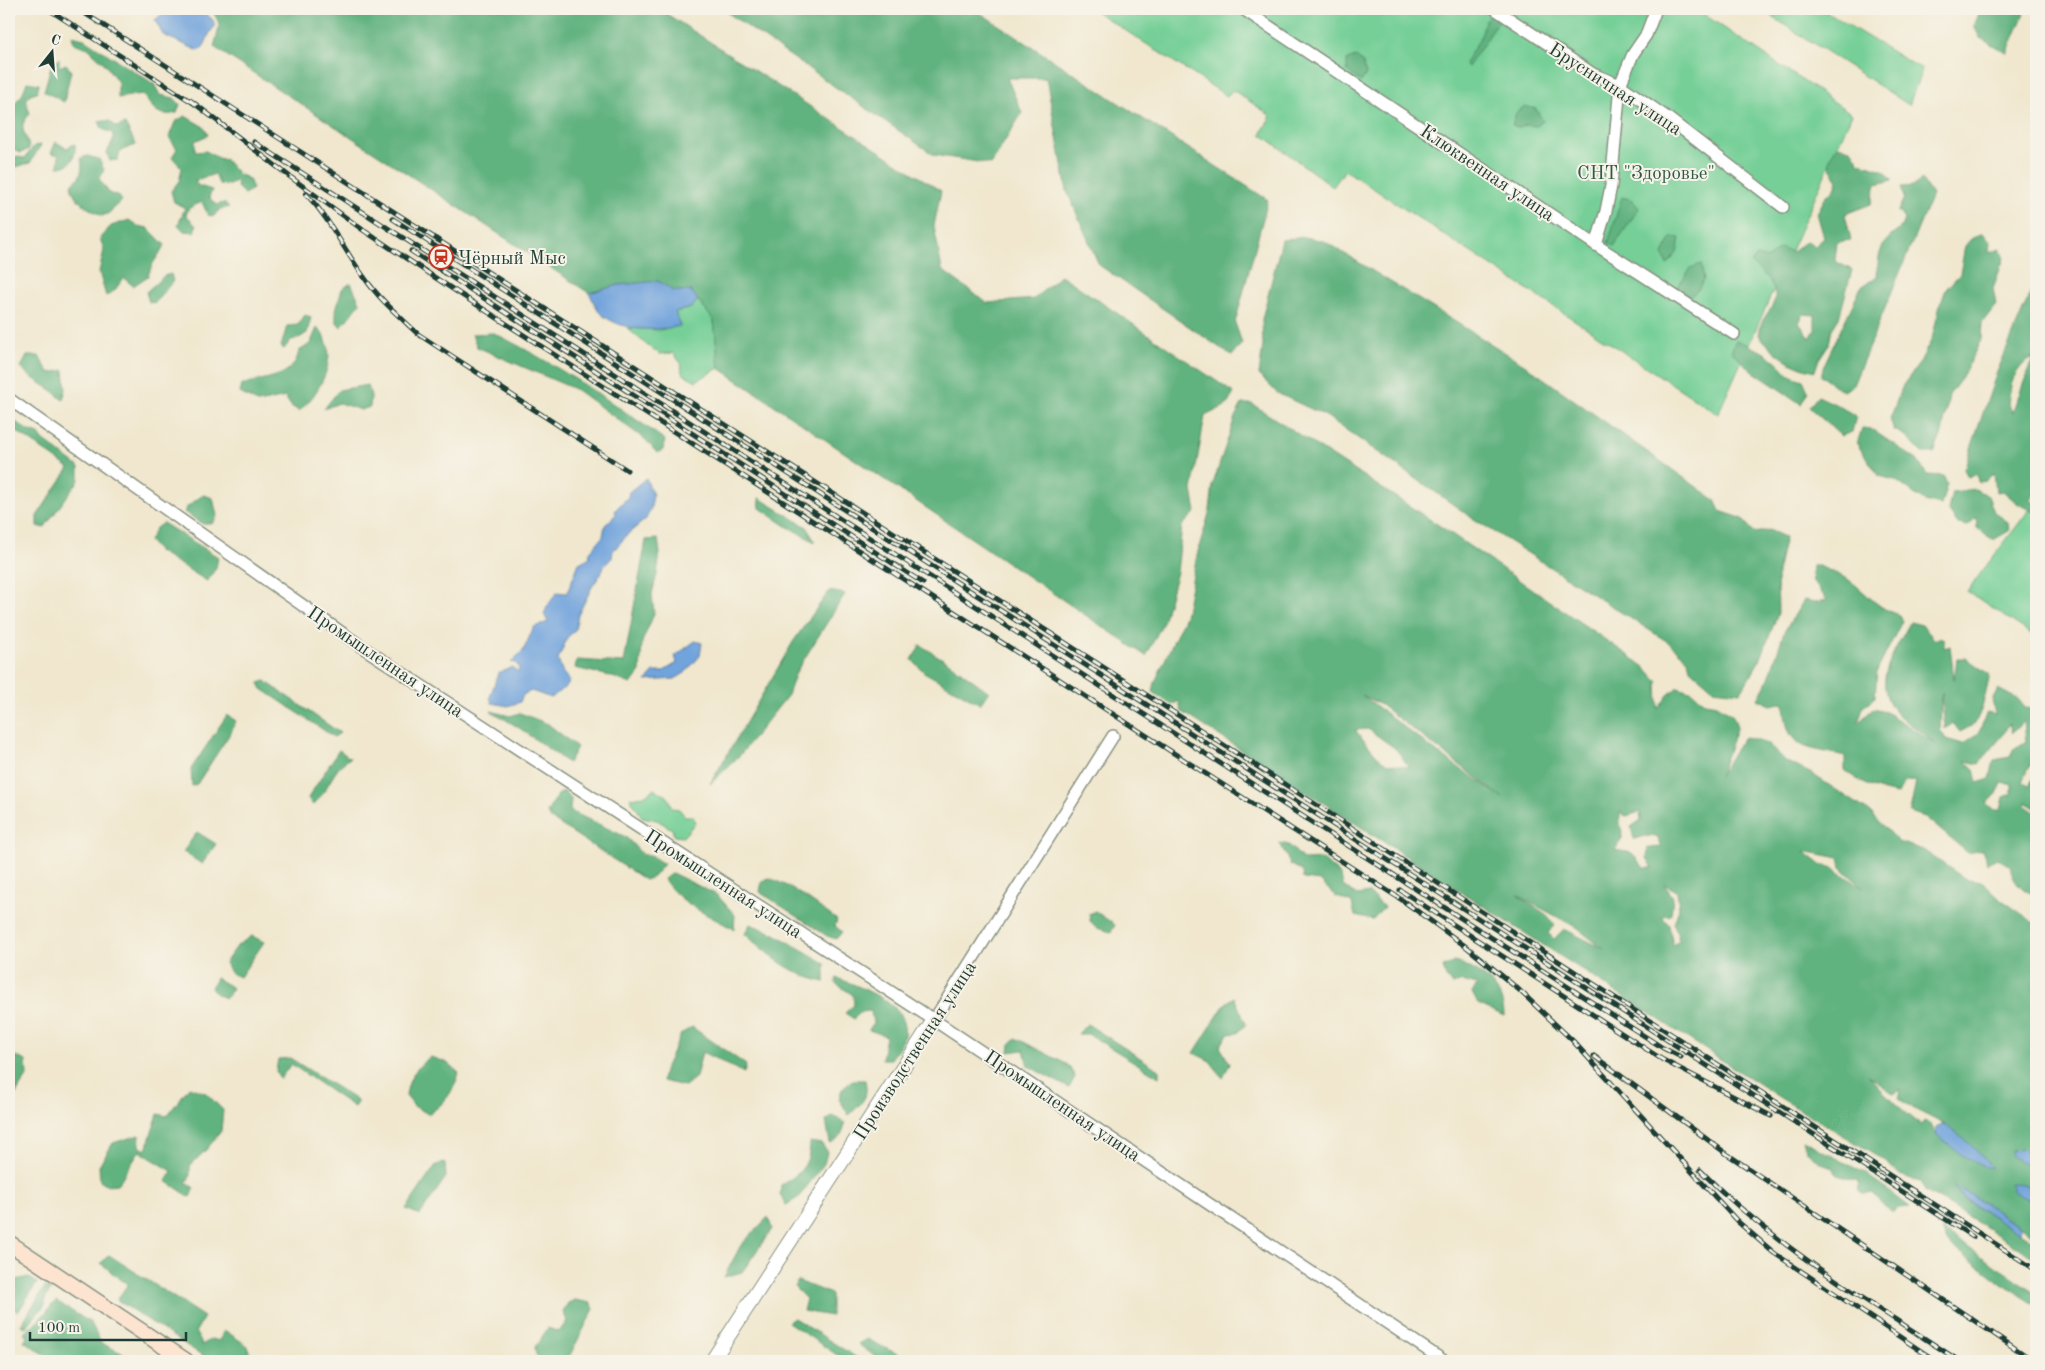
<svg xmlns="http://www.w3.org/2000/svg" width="2045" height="1370" font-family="'Old Standard TT',serif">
<rect width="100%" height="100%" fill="#f7f3e8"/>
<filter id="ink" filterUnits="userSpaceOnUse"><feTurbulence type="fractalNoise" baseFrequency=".02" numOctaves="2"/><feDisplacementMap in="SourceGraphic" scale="10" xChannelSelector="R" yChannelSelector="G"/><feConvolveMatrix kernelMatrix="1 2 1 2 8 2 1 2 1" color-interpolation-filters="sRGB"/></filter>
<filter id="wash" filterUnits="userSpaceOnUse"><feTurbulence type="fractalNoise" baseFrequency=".0096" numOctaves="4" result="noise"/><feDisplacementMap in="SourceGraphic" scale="20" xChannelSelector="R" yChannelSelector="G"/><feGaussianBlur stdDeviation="1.12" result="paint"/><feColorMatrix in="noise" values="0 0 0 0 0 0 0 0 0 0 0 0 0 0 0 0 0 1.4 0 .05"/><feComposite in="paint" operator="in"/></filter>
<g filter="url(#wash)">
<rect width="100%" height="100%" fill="#f0e7ce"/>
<g fill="#75cf96" stroke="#4a8665">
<path d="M1092 9H1696L1852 114 1718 414 1345 170 1333 187 1261 134 1271 116 1233 90 1227 96Z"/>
<path d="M1760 9H1822L1922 70 1909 105Z"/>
<path d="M698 300 714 321 719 368 696 381 682 373 681 363 673 353 660 354 648 346 627 328 659 330 680 326 675 312 691 308Z"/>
<path d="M2036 501V637L1967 591Z"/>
<path d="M654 789 667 796 672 808 679 809 685 816H693L695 823 683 837 674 836 672 829 657 820 642 817 630 798 644 796Z"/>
</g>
<g fill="#60b27f" stroke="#40785a" fill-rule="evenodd">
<path d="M211 9H659L941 191 934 226 942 270 987 303 1034 299 1061 275 1234 393 1227 405 1205 416 1192 490 1196 512 1182 526 1177 572 1163 622 1146 656 719 368 714 321 691 291H674L658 281 619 285 589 293 214 47 220 24Z"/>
<path d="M722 9H974L1268 200 1235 323 1242 343 1232 356 1099 265 1067 191 1046 78H1007L1022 113 991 164 934 155Z"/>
<path d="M1981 9H2016L2024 14 2007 53 1980 38 1974 26Z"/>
<path d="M1491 15 1499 21 1468 67 1465 64C1469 54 1477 46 1481 36 1485 26 1481 23 1491 15Z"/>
<path d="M72 36 84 39 154 84 160 95 174 98 180 104 177 113C157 118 153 108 142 94L118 98V82L104 63 88 48 74 43Z"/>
<path d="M1356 57 1363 63 1366 74 1361 82 1347 71V60Z"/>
<path d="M59 58V67L66 64 71 71 64 102 44 91 51 66Z"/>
<path d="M27 82 39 84 37 92 30 94 26 101 30 114C15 129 28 132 29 149L21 153 9 148V125L12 118V106L22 95Z"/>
<path d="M1525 106 1536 109 1543 121 1537 126 1526 125 1520 128 1512 125 1516 113Z"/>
<path d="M185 116 204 127 208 135 195 141V152L206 151 218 158 226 160 238 174 249 179 253 189 244 194 237 187 236 180 229 185 219 184 215 174 194 181 199 186 212 190 209 197 216 205 224 203 229 207 219 210 214 216 208 215 202 202 189 208 186 215 196 226 194 232 184 231 178 225 185 208 174 202 171 191 179 181 182 168 172 157 177 149 169 137 175 122Z"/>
<path d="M99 121H109L117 127 125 124 136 145 120 151 118 160 110 161 107 153 114 138 112 133 102 129Z"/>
<path d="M56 142 66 148 75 144C76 156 72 167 58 167L59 155 51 153Z"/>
<path d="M41 145 30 163 12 168 9 167V156L25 158 34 146Z"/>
<path d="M1837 146 1851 149 1859 162 1885 171 1893 180 1876 184 1871 204 1845 214 1851 240 1837 242 1835 261 1852 270 1839 318 1832 329 1829 344 1819 359 1815 371C1789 365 1775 354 1759 335 1762 317 1764 320 1772 306 1783 288 1763 274 1751 263L1757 256 1767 259 1780 248 1792 252 1807 241 1815 246 1824 238 1817 213 1826 196 1835 189 1838 181C1828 165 1826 162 1837 146ZM1803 314 1815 315V330L1810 338 1799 323Z"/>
<path d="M87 156 99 159 104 170 99 179 110 194 118 195 122 201 109 213 102 216C88 208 74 202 71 185 82 177 83 170 81 158Z"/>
<path d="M1922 180 1932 195 1853 385 1844 391C1834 388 1831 381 1821 376L1824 365 1861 287 1877 277C1878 264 1878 250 1887 240 1895 231 1900 233 1904 219L1898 211 1904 198 1901 187 1913 186Z"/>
<path d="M1622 197 1632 200 1639 208 1614 246 1608 243Z"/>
<path d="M129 220 138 226 148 228 165 245 152 265 148 276 133 286 124 278 114 291 106 296 99 272 104 250 100 238 111 226Z"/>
<path d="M1983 233 1990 242 1989 253 2000 249 2004 258 1993 288 1996 305 1982 323 1981 340 1961 379 1949 395 1942 433 1934 453H1922L1903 434 1894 430 1890 419 1903 385 1919 364 1932 339 1939 309 1946 289 1960 274 1965 246 1971 239Z"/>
<path d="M1304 237 1324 241 1522 363 1715 500 1720 511 1741 518 1755 533 1769 530 1785 537 1777 573 1778 613 1761 658 1741 692 1713 689 1690 669 1688 659 1668 642 1474 519 1326 416 1277 393 1259 375 1263 345 1262 319 1282 240Z"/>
<path d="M1672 237 1680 238 1677 253 1667 265 1663 254Z"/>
<path d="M1701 264 1704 279 1698 290 1688 298 1676 288 1691 268Z"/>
<path d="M171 274 173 281 155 303 149 302 146 292 164 276Z"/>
<path d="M2036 280V330L2034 341 2036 339V491L2031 500 2036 505V508L2033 511 2017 503 2003 491 1996 492 1994 473 1985 481 1978 482 1977 474 1968 477 1964 469 1997 372ZM2033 358 2013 411V412L2008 405C2010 384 2014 368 2033 358Z"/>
<path d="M351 283 360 303 341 327 336 321V309L342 289Z"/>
<path d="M305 315 311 317 307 333 299 338 291 340 284 349 281 347 287 326 298 325Z"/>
<path d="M317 328C343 351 321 393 299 411L291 406 285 397 259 403 240 393 242 385C264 377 294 379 299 351L310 344Z"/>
<path d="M494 333C554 363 611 401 665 440L663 450 657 453 646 440 577 390 477 347 472 334Z"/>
<path d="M1736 340C1751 346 1766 352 1778 363 1791 375 1784 374 1803 380L1808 391 1801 404 1751 370 1731 351Z"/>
<path d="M27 356H39L42 362 50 373 64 370 66 389 63 400 58 396 56 393 28 375 21 367Z"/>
<path d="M368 385 371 396 370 407 361 410 339 403 324 409 339 390Z"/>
<path d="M1818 396 1837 405 1856 416 1852 432 1841 436 1809 407Z"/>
<path d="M1242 404H1252L1443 528 1645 667 1657 680 1658 709 1668 695 1678 687 1693 692 1705 703 1717 705 1732 714 1737 726 1719 777 1733 753 1744 737 1768 744 1787 762 1812 774 1870 812 1898 842 1923 850 1967 880 1983 882 2002 900 2036 924V1163L2034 1160 2011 1150 2012 1156 2020 1162 2036 1169V1192L2023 1184 2014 1192 2036 1204V1237L1968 1193 1954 1188 1964 1199 2036 1243V1259L1925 1190 1920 1182 1900 1175 1883 1159 1782 1099 1181 711 1179 701 1172 705 1153 692 1155 682 1185 616 1197 555 1210 510 1213 484 1235 417ZM1362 695 1381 705 1503 798 1442 756ZM1368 729 1396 749 1409 767 1388 764 1380 759 1355 730ZM1620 812 1626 816 1640 812 1641 820 1631 827 1634 839 1646 836 1657 837 1662 847 1648 848 1647 858 1653 868H1644L1632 853 1615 850 1623 836 1620 824ZM1804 851 1839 858 1841 867 1863 888 1833 868 1820 864ZM1664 884 1677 891 1679 908 1674 924 1679 940 1673 945 1669 925 1662 916 1671 915 1673 897ZM1517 895 1574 926 1604 949 1564 929 1554 939 1548 933 1555 926 1547 915ZM1867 1075 1893 1093 1901 1089 1899 1099 1916 1110 1944 1124 1937 1135 1931 1124 1924 1121 1921 1125 1898 1106Z"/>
<path d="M9 417 27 430 39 434 43 440 79 467V480L44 528 37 526V516L69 468 9 426Z"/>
<path d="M1862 428 1871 429 1917 460 1927 475 1944 476 1947 484 1941 505 1924 501 1895 480 1879 476 1857 444Z"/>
<path d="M1975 489 1988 496 1994 512 2008 522 2009 531 1993 540 1977 528 1976 517 1968 526 1958 524 1948 510 1952 492Z"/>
<path d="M203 495 213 498 217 516 213 523 203 524 184 512 188 506Z"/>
<path d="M759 498 807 527 815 542 788 527 760 508Z"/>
<path d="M163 523 218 557 216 568 207 581 158 551 149 541 156 528Z"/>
<path d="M658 539 660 553 657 574 652 594 654 614 642 642 640 672 631 684 610 676 575 668 577 660 624 663 646 540Z"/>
<path d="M1813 564C1826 569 1842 575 1853 583 1868 595 1880 610 1899 615L1902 621 1877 671 1875 697 1863 707 1858 723 1873 709 1886 712 1936 744C1924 732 1904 723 1894 710 1871 679 1896 651 1910 622L1922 625 1935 640 1939 637 1944 639V648L1950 646 1954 680 1957 659 1966 658 1990 675 1982 708 1975 724 1960 732 1953 723 1945 729 1942 692 1940 730 1946 739 1963 744 1979 733 1987 712 1995 714 1992 700 1998 689 2019 700 2025 708 2036 709V759L2032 761 2023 782 2029 785 2036 775V809L2026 802V806L2036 813V895C2022 891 2013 881 2010 866L1997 858 1987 863 1982 850 1968 853 1925 817 1910 812 1916 781 1905 782 1898 794C1876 790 1863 785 1845 770V756C1804 746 1786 752 1784 702L1771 705 1758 699 1769 678 1784 632 1804 600 1815 602 1827 600 1812 580ZM2024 721 2026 741 2014 749 2010 757 1994 760 1990 779 1977 783 1974 769 1965 761 1979 764 2003 735 2009 723 2012 733ZM2002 782 2012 785V794L2004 797 2001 810H1994L1986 803 1997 794Z"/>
<path d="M829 591 845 594 796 672 788 695 740 755 710 784 793 642Z"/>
<path d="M920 645 951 664 989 692 980 704 924 672 912 660Z"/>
<path d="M265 681 340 733 334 737 262 689 259 683Z"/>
<path d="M491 711 510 716 520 713 548 724 577 747 568 763 518 727Z"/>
<path d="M227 715 236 721 231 732 197 784 192 786 191 769Z"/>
<path d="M339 750 350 758C333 767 328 792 313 805L308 798Z"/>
<path d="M564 791 571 799 570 811 626 837 642 854 653 857 664 864 653 877 645 880 550 818 547 812 558 795Z"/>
<path d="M197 832 216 844 202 864 183 852Z"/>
<path d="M1280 843 1289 845 1304 860 1322 859 1341 876 1343 886 1357 895 1369 893 1384 907 1373 920 1355 916 1352 903 1335 896 1320 881 1303 879 1302 871 1290 864Z"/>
<path d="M672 873 717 895 735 915 734 929C709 916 679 903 664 879Z"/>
<path d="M769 878C794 887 816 905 837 920L835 926 842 932 836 939 827 936 760 892 762 881Z"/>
<path d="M1095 911 1115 925 1111 932 1097 928 1090 921 1089 914Z"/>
<path d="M750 924 773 933 825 963V982C794 976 768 955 745 934Z"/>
<path d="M252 936 264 942 240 977 232 974 225 963 238 945Z"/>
<path d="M1455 962C1481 970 1504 987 1504 1016L1478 1004 1472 993 1477 985 1462 981 1452 985 1446 977 1443 967Z"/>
<path d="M216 978 233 988 226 998 216 994 211 988Z"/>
<path d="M836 978C853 983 890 999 900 1014 904 1020 905 1029 904 1036 903 1044 895 1053 891 1059H882L886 1036 869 1030 873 1023 871 1011 861 1012 854 1019 845 1013 854 1005 853 995 835 983Z"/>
<path d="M1234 997 1246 1024 1238 1033 1228 1034 1220 1047 1230 1063 1223 1078 1210 1061 1194 1053 1225 1004Z"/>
<path d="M1087 1024 1159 1070V1077L1088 1034H1078Z"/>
<path d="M692 1027 746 1065 744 1073 702 1052 696 1077 685 1086 662 1081 664 1071 681 1034Z"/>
<path d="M1016 1038 1068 1065 1075 1077 1069 1088 1028 1066 1024 1050 1009 1052 1010 1044Z"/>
<path d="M11 1054 26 1061 27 1076 9 1105V1084L16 1081 10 1071 13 1065 9 1059V1055Z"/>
<path d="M431 1057 446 1062 459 1073C454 1091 444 1105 428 1114L414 1106 406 1096C408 1079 416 1066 431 1057Z"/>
<path d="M290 1058 358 1101 354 1107 291 1064 280 1079 276 1071 278 1059Z"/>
<path d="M852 1080H865C869 1098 862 1103 849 1115L839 1099 842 1089Z"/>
<path d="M189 1087 206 1093 223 1110 221 1131 207 1149 190 1166V1177L186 1182 194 1188 190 1197 166 1181 172 1171 139 1151 118 1184 106 1185 100 1181 99 1166 113 1143 139 1135V1146L146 1150 158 1114 167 1116Z"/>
<path d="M833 1116 845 1123C843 1133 840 1139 830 1143L826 1121Z"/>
<path d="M1803 1140 1866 1174 1910 1207 1898 1208 1893 1212 1881 1204 1873 1192 1865 1194 1859 1191 1858 1181 1837 1175 1833 1167C1818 1163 1806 1155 1803 1140Z"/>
<path d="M810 1142 822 1144 827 1152 824 1164 798 1198 786 1205 780 1195 781 1185C800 1174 810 1165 810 1142Z"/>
<path d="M445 1163 446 1177 420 1215 406 1209 436 1165Z"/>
<path d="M768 1217 772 1229 742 1272 724 1277 741 1245Z"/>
<path d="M1942 1230 2036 1293V1305L2000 1282 1948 1243Z"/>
<path d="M109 1255 204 1317 196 1331 202 1345 211 1339 220 1341 224 1330 248 1346 250 1358 248 1361H211L117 1300 128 1284 117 1277 101 1263Z"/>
<path d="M29 1277 37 1283 18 1312 9 1306V1279L11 1281Z"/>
<path d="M798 1281 831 1294V1316L803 1311 806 1299 794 1287Z"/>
<path d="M45 1287 51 1290 45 1298V1305L26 1327 21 1325Z"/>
<path d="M575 1300 591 1303 594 1309 570 1355C554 1360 550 1364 536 1355L535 1347 548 1328 559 1332 567 1321 563 1311 568 1303Z"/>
<path d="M56 1301 91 1323 101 1343 136 1360 148 1361H55L24 1341 28 1335 24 1333 37 1322Z"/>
<path d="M794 1318 862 1361H846L788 1322Z"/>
<path d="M867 1339 912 1361 879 1359 858 1344Z"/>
</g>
<g fill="#71a3dc" stroke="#487088">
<path d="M177 9H201L213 20 215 27C206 34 209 43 199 51L163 35 155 20 166 11H176Z"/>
<path d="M658 281 674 291H691L698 300 691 308 675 312 680 326C654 331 623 332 601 314 596 310 593 299 589 293L619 285Z"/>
<path d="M646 478 653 495 651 508 646 519 629 533 613 551 612 558 604 566 601 574 592 587 578 615 575 630 567 638 558 660 563 673 570 681 567 686 551 698 531 691 523 695 520 702 508 706 492 703 490 697 498 673 513 667 518 672 519 668 516 663 511 662 523 651 534 627 548 622 544 614 547 607 557 592 567 593 579 563 590 557 589 553 603 536 605 525 616 514 615 510 628 497 629 492Z"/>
<path d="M695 641 702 643 700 656 685 673 675 679 646 681 654 672H662L677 663 675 656Z"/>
<path d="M1944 1124 1970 1144 1992 1168C1972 1166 1953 1148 1937 1135L1936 1127Z"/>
<path d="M2022 1149 2034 1160 2036 1169 2020 1162 2012 1156 2011 1150Z"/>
<path d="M2010 1183 2023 1184 2036 1192V1204L2014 1192Z"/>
<path d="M1953 1187 1968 1193 2020 1227 2019 1233 1964 1198Z"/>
</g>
</g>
<g filter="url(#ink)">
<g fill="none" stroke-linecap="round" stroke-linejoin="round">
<g stroke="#889281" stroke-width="14">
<g id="minor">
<path d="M1243 9 1596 245 1734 334"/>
<path d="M1495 9 1593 74 1620 85 1669 119 1783 207"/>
<path d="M1596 245 1606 211 1611 186 1620 85 1633 54 1646 35 1656 9"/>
<path d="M9 399 362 647 934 1020 1444 1361"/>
<path d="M934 1020 1113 736"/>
</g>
</g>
<g stroke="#889281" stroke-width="16">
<path id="tertiary" d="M712 1361 934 1020"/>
</g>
<g stroke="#889281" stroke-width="18">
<path id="secondary" d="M9 1243 186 1361"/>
</g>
<use href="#minor" stroke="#fff" stroke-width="11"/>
<use href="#tertiary" stroke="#fff" stroke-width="14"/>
<use href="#secondary" stroke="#fde4d1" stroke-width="15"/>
<g stroke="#1f3d34" stroke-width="5">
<g id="rail">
<path d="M48 9 195 104"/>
<path d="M78 9 1142 692 2036 1270"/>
<path d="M190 100 289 176 363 230 460 294 1402 900 1468 948 1518 989 1572 1040 1737 1221 1774 1253 1936 1361"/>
<path d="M254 142 1663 1048 1681 1057"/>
<path d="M306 194C330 219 344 250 364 277 379 299 399 316 418 334L627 470"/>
<path d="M393 219 1973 1237"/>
<path d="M411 251 923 583"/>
<path d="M1400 890 1663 1060 1771 1116"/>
<path d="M1594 1056 1727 1154 2034 1361"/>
<path d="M1700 1170C1775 1247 1870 1302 1959 1361"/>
</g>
</g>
<use href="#rail" stroke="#f7f3e8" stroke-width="3" stroke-dasharray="9" stroke-linecap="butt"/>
</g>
</g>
<defs>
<g id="station-ring" transform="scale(1.25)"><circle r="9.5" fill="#f7f3e8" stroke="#c8321e" stroke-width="1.5"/><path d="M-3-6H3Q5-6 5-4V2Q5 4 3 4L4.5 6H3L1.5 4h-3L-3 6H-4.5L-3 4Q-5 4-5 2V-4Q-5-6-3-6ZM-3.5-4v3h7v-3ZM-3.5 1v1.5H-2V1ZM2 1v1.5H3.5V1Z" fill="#c8321e"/></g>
</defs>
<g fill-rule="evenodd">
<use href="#station-ring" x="441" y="257"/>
</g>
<g text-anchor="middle" stroke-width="4" stroke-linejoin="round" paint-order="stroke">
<g font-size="19" fill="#1f3d34" stroke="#f7f3e8">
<text transform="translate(1616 88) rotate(33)" y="7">Брусничная улица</text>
<text transform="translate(1488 172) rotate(34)" y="7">Клюквенная улица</text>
<text transform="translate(386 661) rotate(34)" y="7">Промышленная улица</text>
<text transform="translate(724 883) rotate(33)" y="7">Промышленная улица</text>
<text transform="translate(914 1050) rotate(-57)" y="7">Производственная улица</text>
<text transform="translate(1063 1105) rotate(34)" y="7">Промышленная улица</text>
</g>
<g font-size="19" fill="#305a48" stroke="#f7f3e8">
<text x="1646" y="179">СНТ "Здоровье"</text>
</g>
<g font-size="19" fill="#1f3d34" stroke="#f7f3e8" text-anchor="start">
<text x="458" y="264">Чёрный Мыс</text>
</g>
</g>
<rect width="2045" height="1370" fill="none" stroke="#f7f3e8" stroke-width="30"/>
<g transform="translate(52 52) rotate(17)" stroke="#f7f3e8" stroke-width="4" paint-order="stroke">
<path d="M0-4L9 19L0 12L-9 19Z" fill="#1f3d34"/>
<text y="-8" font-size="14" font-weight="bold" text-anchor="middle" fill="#1f3d34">С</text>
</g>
<path d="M30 1332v8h156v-8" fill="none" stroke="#1f3d34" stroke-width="2.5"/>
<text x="38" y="1332" font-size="15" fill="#1f3d34" stroke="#f7f3e8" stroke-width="4" paint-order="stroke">100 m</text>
</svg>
